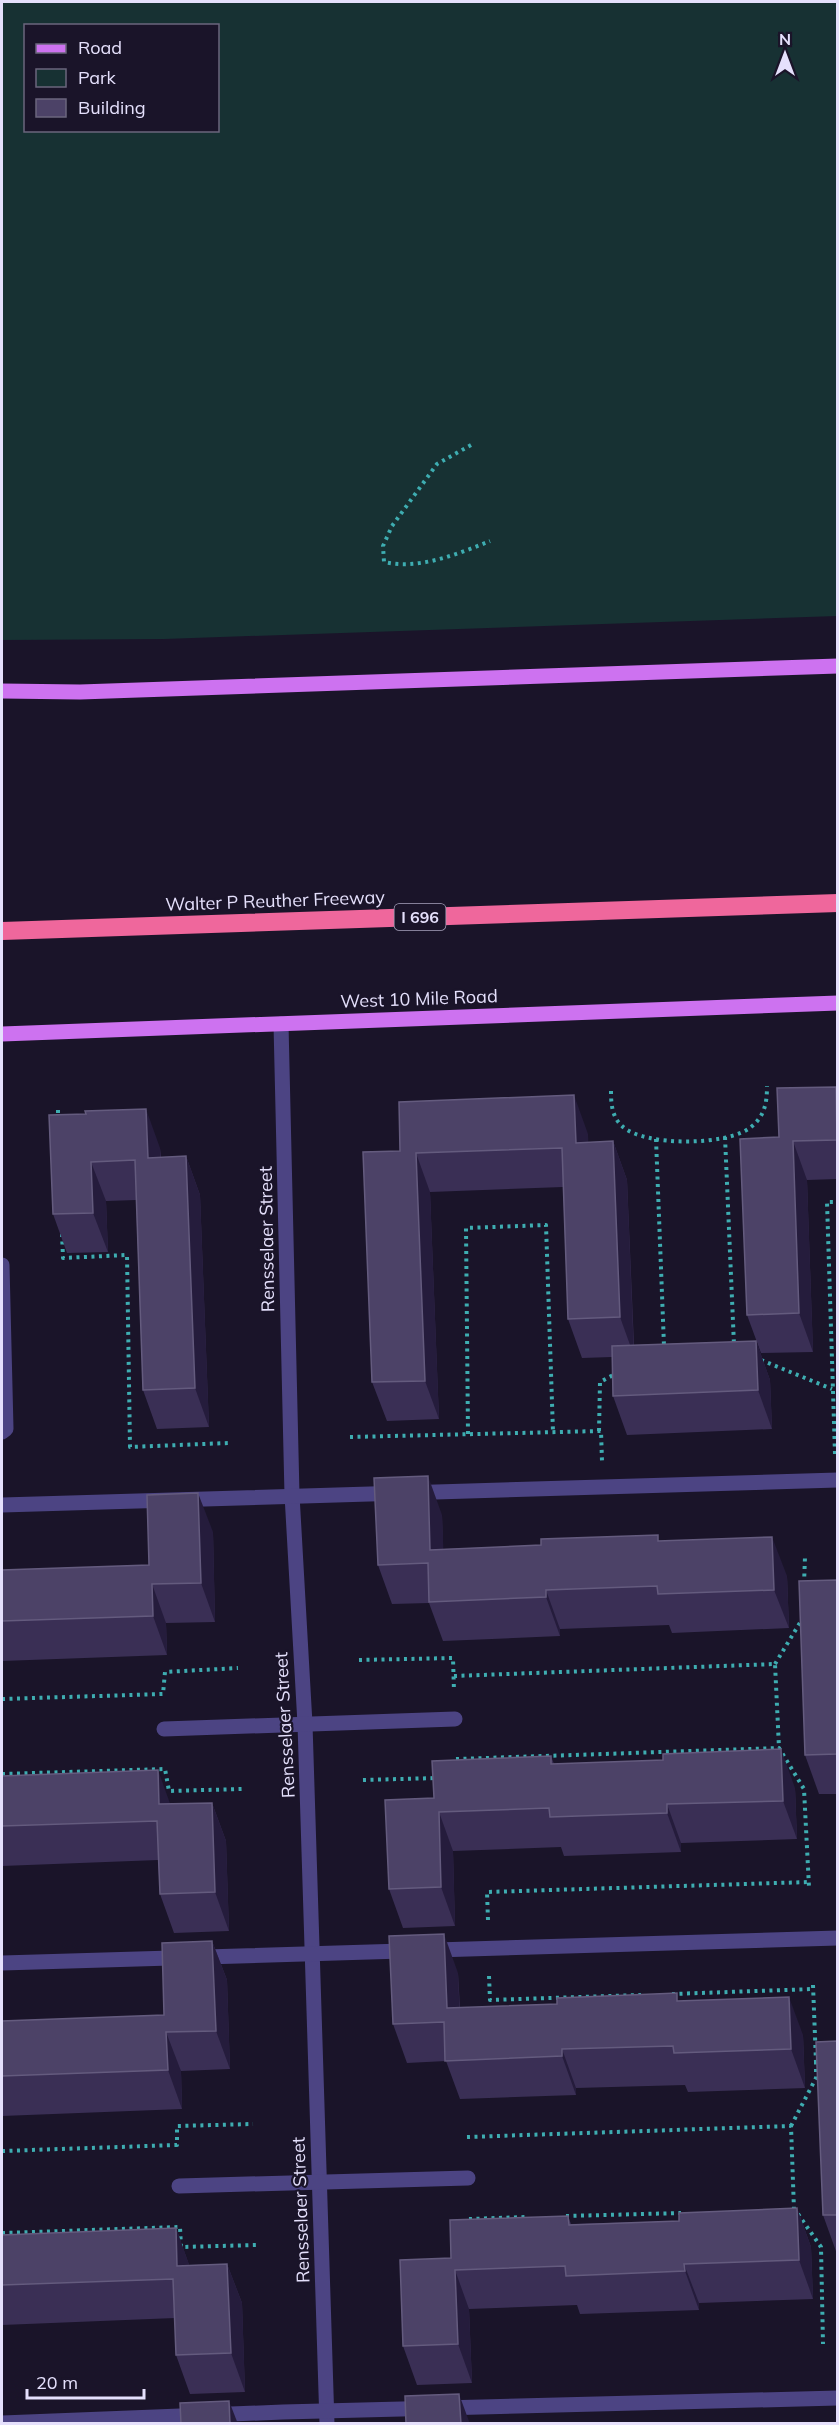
<svg xmlns="http://www.w3.org/2000/svg" width="839" height="2425" font-family="Mulish,sans-serif">
<rect width="100%" height="100%" fill="#1a1429"/>
<path fill="#173133" fill-rule="evenodd" d="M2 2H837V616L164 639 2 640ZM26 26H218V130H26Z"/>
<g fill="none" stroke-linecap="round" stroke-linejoin="round">
<g stroke="#3eadb1" stroke-width="4" stroke-dasharray="3 4.5" stroke-linecap="butt">
<path d="M471 445 437 464 392 526 383 546 384 562C419 570 458 554 490 541"/>
<path d="M611 1091C611 1104 612 1117 622 1126 644 1147 728 1146 751 1127 765 1116 767 1102 767 1086"/>
<path d="M58 1110V1118"/>
<path d="M725 1137 734 1345"/>
<path d="M656 1139 664 1346"/>
<path d="M62 1234 63 1258 127 1255 130 1447 228 1443"/>
<path d="M761 1360 832 1389"/>
<path d="M599 1431 600 1382 617 1373"/>
<path d="M468 1434 466 1228 546 1225 553 1432"/>
<path d="M350 1437 601 1431 602 1461"/>
<path d="M835 1454 827 1202H838"/>
<path d="M804 1584 805 1557"/>
<path d="M359 1660 453 1658 454 1691"/>
<path d="M775 1664 801 1621"/>
<path d="M454 1676 775 1664 779 1748"/>
<path d="M2 1699 163 1694 165 1672 238 1668"/>
<path d="M456 1759 779 1748 804 1789 809 1887"/>
<path d="M2 1774 165 1769 169 1791 242 1789"/>
<path d="M363 1780 437 1778"/>
<path d="M488 1920 487 1892 809 1882"/>
<path d="M489 1976 490 2000 641 1995"/>
<path d="M813 1985 816 2062"/>
<path d="M672 1994 813 1989"/>
<path d="M791 2126 816 2078V2062H820"/>
<path d="M467 2137 791 2126 794 2210"/>
<path d="M2 2151 177 2145V2126L253 2124"/>
<path d="M798 2214 821 2247 823 2344"/>
<path d="M566 2216 681 2213"/>
<path d="M469 2219 525 2217"/>
<path d="M2 2233 180 2227 181 2247 257 2245"/>
</g>
<g stroke="#4c4483" stroke-width="15">
<path d="M281 1024 292 1495 305 1724 327 2424"/>
<path d="M2 1265 6 1429 2 1432"/>
<path d="M2 1505 838 1480"/>
<path d="M164 1729 455 1719"/>
<path d="M2 1963 838 1938"/>
<path d="M179 2186 468 2178"/>
<path d="M2 2423 283 2412 838 2398"/>
</g>
<g stroke="#cd72f0" stroke-width="15">
<path d="M2 691 80 692 838 666"/>
<path d="M2 1034 838 1003"/>
</g>
<path stroke="#ef679c" stroke-width="18" d="M2 931 838 903"/>
</g>
<g fill="#3a2f55">
<path d="M837 1091V1179L807 1180 813 1352 761 1353 747 1315 779 1137Z"/>
<path d="M49 1115 160 1148 161 1157 186 1156 200 1195 209 1427 157 1429 143 1390 136 1200 106 1201 108 1252 67 1253 53 1214Z"/>
<path d="M588 1134V1143L613 1141 627 1180 634 1345 756 1341 770 1380 772 1429 627 1435 613 1396 612 1357 582 1358 568 1319 563 1187 430 1192 439 1419 387 1421 372 1382 400 1151Z"/>
<path d="M442 1515 443 1549 660 1541 787 1576 789 1628 672 1633 669 1625 560 1629V1636L443 1641 429 1603 392 1604 378 1565Z"/>
<path d="M213 1532 215 1622 166 1623 167 1655 2 1661V1570L149 1565Z"/>
<path d="M837 1580V1794H819L805 1755Z"/>
<path d="M551 1756 554 1764 795 1788 797 1839 681 1843V1852L564 1856 561 1847 453 1851 455 1926 403 1928 389 1889 434 1798Z"/>
<path d="M2 1776 170 1804 212 1803 226 1841 229 1931 174 1933 160 1894 158 1860 2 1866Z"/>
<path d="M212 1941 227 1980 230 2069 181 2071 182 2109 2 2116V2021L164 2015Z"/>
<path d="M458 1973 460 2008 679 2001 803 2035 805 2088 688 2092 685 2085 576 2088V2095L460 2099 446 2061 407 2063 393 2024Z"/>
<path d="M837 2041V2254L823 2215Z"/>
<path d="M797 2208 811 2247 813 2299 699 2303V2310L580 2314 577 2305 469 2309 472 2383 417 2385 403 2346 451 2258 568 2216 571 2224 679 2221Z"/>
<path d="M176 2228 189 2265 227 2264 242 2303 245 2392 190 2394 176 2355 175 2318 2 2325V2235Z"/>
</g>
<g fill="#251c3c">
<path d="M836 1087 837 1091V1126Z"/>
<path d="M574 1095 588 1134 590 1182 576 1143Z"/>
<path d="M146 1109 160 1148 162 1197 148 1158Z"/>
<path d="M613 1141 627 1180 634 1356 620 1317Z"/>
<path d="M793 1141 807 1180 813 1352 799 1313Z"/>
<path d="M416 1153 430 1192 439 1419 425 1381Z"/>
<path d="M186 1156 200 1195 209 1427 195 1388Z"/>
<path d="M91 1162 106 1201 108 1252 93 1213Z"/>
<path d="M756 1341 770 1380 772 1429 758 1390Z"/>
<path d="M428 1476 442 1515 445 1589 430 1550Z"/>
<path d="M198 1493 213 1532 215 1622 201 1583Z"/>
<path d="M772 1537 787 1576 789 1628 774 1590Z"/>
<path d="M152 1584 166 1623 167 1655 153 1616Z"/>
<path d="M546 1590 560 1629V1636L546 1597Z"/>
<path d="M781 1749 795 1788 797 1839 783 1801Z"/>
<path d="M158 1770 172 1809 159 1804Z"/>
<path d="M212 1803 226 1841 229 1931 215 1892Z"/>
<path d="M667 1804 681 1843V1852L667 1813Z"/>
<path d="M439 1812 453 1851 455 1926 441 1887Z"/>
<path d="M444 1934 458 1973 461 2047 447 2008Z"/>
<path d="M212 1941 227 1980 230 2069 216 2031Z"/>
<path d="M789 1997 803 2035 805 2088 791 2049Z"/>
<path d="M166 2032 181 2071 182 2109 168 2070Z"/>
<path d="M562 2049 576 2088V2095L562 2056Z"/>
<path d="M797 2208 811 2247 813 2299 799 2260Z"/>
<path d="M176 2228 190 2267 177 2266Z"/>
<path d="M227 2264 242 2303 245 2392 231 2353Z"/>
<path d="M684 2264 699 2303V2310L685 2271Z"/>
<path d="M455 2270 469 2309 472 2383 458 2344Z"/>
<path d="M459 2394 470 2424H461Z"/>
<path d="M229 2401 238 2424H230Z"/>
</g>
<g fill="#4c4267" stroke="#645b7e" stroke-width="1.5">
<path d="M836 1087 837 1140 793 1141 799 1313 747 1315 740 1139 779 1137 777 1088Z"/>
<path d="M574 1095 576 1143 613 1141 620 1317 568 1319 562 1148 416 1153 425 1381 372 1382 363 1152 400 1151 399 1102Z"/>
<path d="M146 1109 148 1158 186 1156 195 1388 143 1390 135 1160 91 1162 93 1213 53 1214 49 1115 86 1114 85 1111Z"/>
<path d="M756 1341 758 1390 613 1396 612 1346Z"/>
<path d="M428 1476 430 1550 541 1545V1539L658 1535V1541L772 1537 774 1590 658 1594 657 1586 546 1590V1597L429 1602 428 1563 378 1565 374 1478Z"/>
<path d="M198 1493 201 1583 152 1584 153 1616 2 1621V1570L149 1565 147 1495Z"/>
<path d="M837 1580V1754L805 1755 799 1581Z"/>
<path d="M781 1749 783 1801 667 1804V1813L550 1817 549 1808 439 1812 441 1887 389 1889 385 1800 434 1798 432 1761 551 1756V1764L663 1760V1754Z"/>
<path d="M158 1770 159 1804 212 1803 215 1892 160 1894 157 1821 2 1826V1776Z"/>
<path d="M444 1934 447 2008 557 2004V1998L677 1993V2001L789 1997 791 2049 674 2053 673 2046 562 2049V2056L445 2061 444 2022 393 2024 389 1936Z"/>
<path d="M212 1941 216 2031 166 2032 168 2070 2 2076V2021L164 2015 162 1943Z"/>
<path d="M837 2041V2215H823L816 2042Z"/>
<path d="M797 2208 799 2260 684 2264 685 2271 566 2276 565 2266 455 2270 458 2344 403 2346 400 2260 451 2258 450 2220 568 2216 569 2225 679 2221V2213Z"/>
<path d="M176 2228 177 2266 227 2264 231 2353 176 2355 173 2279 2 2285V2235Z"/>
<path d="M459 2394 461 2424H406L405 2396Z"/>
<path d="M229 2401 230 2424H181L180 2403Z"/>
</g>
<g text-anchor="middle" stroke-width="4.5" stroke-linejoin="round" paint-order="stroke">
<rect fill="#1a1429" stroke="#a8a3bd" stroke-width="1.5" x="394.5" y="904" width="51" height="26" rx="4.5"/>
<g font-size="16" font-weight="bold" fill="#e5e0fc">
<text x="420" y="923">I 696</text>
</g>
<g font-size="18" fill="#e5e0fc" stroke="#1a1429">
<text transform="translate(275 901) rotate(-2)" y="6">Walter P Reuther Freeway</text>
<text transform="translate(419 999) rotate(-2)" y="6">West 10 Mile Road</text>
<text transform="translate(267 1239) rotate(-91)" y="6">Rensselaer Street</text>
<text transform="translate(285 1725) rotate(-93)" y="6">Rensselaer Street</text>
<text transform="translate(301 2210) rotate(-92)" y="6">Rensselaer Street</text>
</g>
</g>
<rect width="839" height="2425" fill="none" stroke="#e5e0fc" stroke-width="6"/>
<rect x="24" y="24" width="195" height="108" fill="#1a1429" stroke="#6b667d" stroke-width="1.5"/>
<rect x="36" y="44" width="30" height="9" fill="#cd72f0" stroke="#6b667d" stroke-width="1.5"/>
<text x="78" y="54" font-size="18" fill="#e5e0fc">Road</text>
<rect x="36" y="69" width="30" height="18" fill="#173133" stroke="#6b667d" stroke-width="1.5"/>
<text x="78" y="84" font-size="18" fill="#e5e0fc">Park</text>
<rect x="36" y="99" width="30" height="18" fill="#4c4267" stroke="#6b667d" stroke-width="1.5"/>
<text x="78" y="114" font-size="18" fill="#e5e0fc">Building</text>
<g transform="translate(785 54)" stroke="#1a1429" stroke-width="4.5" paint-order="stroke">
<path d="M0-4.5L10 22L0 15L-10 22Z" fill="#e5e0fc"/>
<text y="-9" font-size="16" font-weight="bold" text-anchor="middle" fill="#e5e0fc">N</text>
</g>
<path d="M27 2389v9h117v-9" fill="none" stroke="#e5e0fc" stroke-width="3"/>
<text x="36" y="2389" font-size="18" fill="#e5e0fc" stroke="#1a1429" stroke-width="4.5" paint-order="stroke">20 m</text>
</svg>
